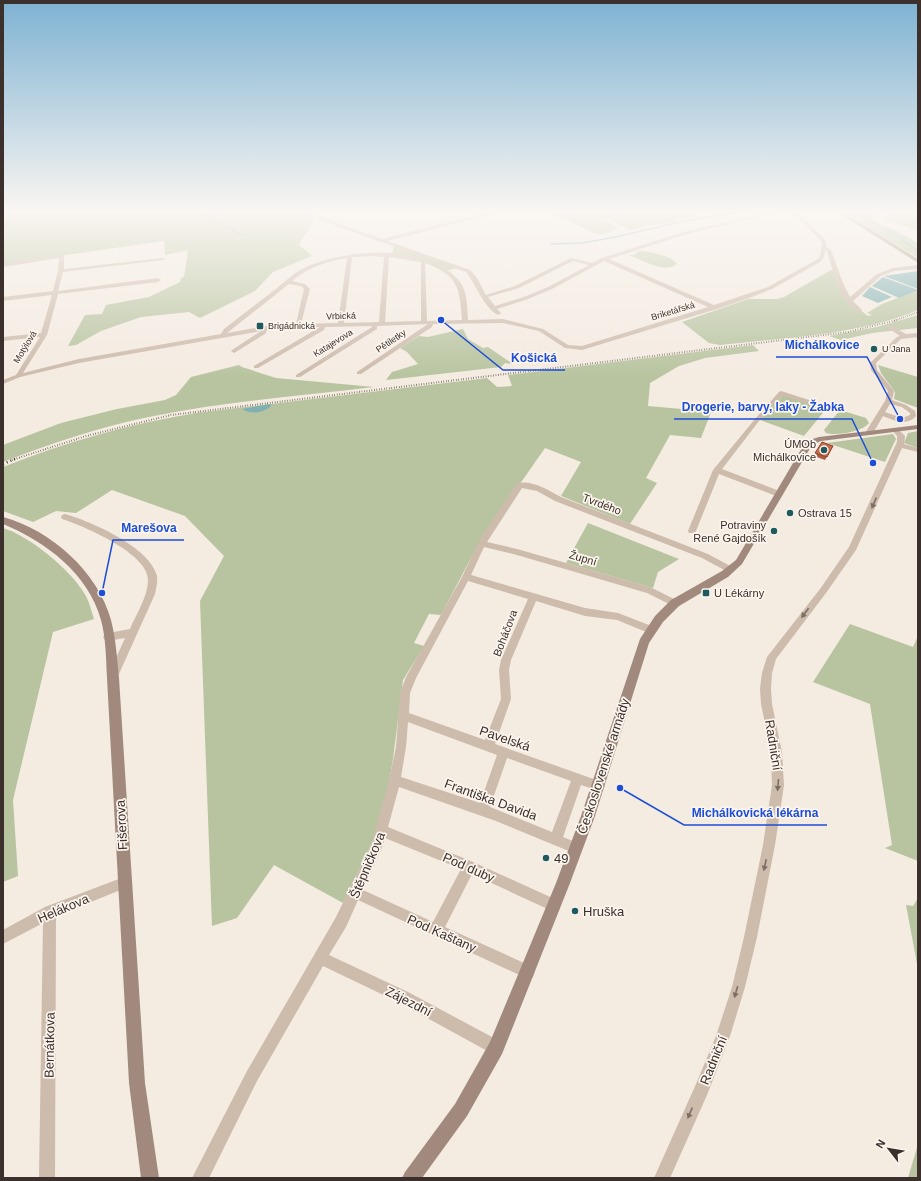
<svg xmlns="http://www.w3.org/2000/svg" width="921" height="1181" font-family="Arial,sans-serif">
<rect width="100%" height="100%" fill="#f4ebe1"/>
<g fill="#b8c4a0">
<path d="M3 213H308L314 218C312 229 303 234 299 245L312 256 273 272 255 291 200 318 189 312 141 317 101 331 76 345 68 346 85 315 102 314 106 305 149 297 180 282 181 278 184 277 188 250 165 255 164 241 3 264Z"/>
<path d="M551 213H588L611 223 617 229 605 234H596Z"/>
<path d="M591 213H690L700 216 677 219 673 222 646 226 632 230Z"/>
<path d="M844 213H878L871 217 880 225 891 228 918 243V258Z"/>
<path d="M892 213H918V230L881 219Z"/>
<path d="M394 246 457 268 448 270 426 260 392 254Z"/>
<path d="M639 251C647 250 674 257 677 264 665 274 642 260 629 255H634Z"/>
<path d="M831 270H834L845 298 868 316 872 315 867 313 882 304 918 290V310C856 336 786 337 720 345L709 343 682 322 748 299H777L784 297Z"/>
<path d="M918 315V328L872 333 841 340 829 336 877 327Z"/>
<path d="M463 329 468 339 483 348 488 347 513 364 505 363 501 367 386 380 392 372 418 364 407 352 400 348 419 336 428 337Z"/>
<path d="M753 345 759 351 705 358 679 366 650 383 648 406 693 410 713 407 701 438 670 435 646 478 657 483 630 524 561 496 581 462 545 448 480 541 441 615 429 614 414 643 424 646 403 680 393 759 382 822 343 903 274 865 237 918 212 926 200 601 224 556 185 516 112 490 76 513 56 511 33 522 3 511V467C66 442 129 424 196 413L487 378 497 387 512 386 508 375Z"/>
<path d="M239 365 242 367 276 378 374 387C301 396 226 401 154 416 102 426 52 443 3 462V445L61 423 117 409 165 400 176 395 191 377Z"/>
<path d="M878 365 918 377V408L894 399 895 392 881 373Z"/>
<path d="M783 395 826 409 804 436 760 420Z"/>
<path d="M840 410 866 418 869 423C862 432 837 436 826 433L824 430Z"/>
<path d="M918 431V448L904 443 908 433Z"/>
<path d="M893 434 896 439 885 462 827 443Z"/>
<path d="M588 523 679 559 658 572 653 588 566 563Z"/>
<path d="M3 528C28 535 71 570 84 593 89 600 91 610 94 619L53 632 13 800 18 876 3 882Z"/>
<path d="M850 624 913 647 918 636V861L885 848 892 845 870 704 813 682Z"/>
<path d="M918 898V969L906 905 913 906Z"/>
<path d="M918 1144V1178H908Z"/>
</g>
<g fill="#7fb0b2">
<path d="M918 271V289L884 276Z"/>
<path d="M883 277 918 290 899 298 872 286Z"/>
<path d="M870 287 892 297 878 303 862 296Z"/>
<path d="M270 404 271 406C264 413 250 415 242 409Z"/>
</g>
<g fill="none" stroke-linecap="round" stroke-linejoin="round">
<g stroke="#7fb0b2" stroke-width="1.5">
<path d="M197 213 242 235"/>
<path d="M859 213 863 217 880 226"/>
<path d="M887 229 918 251"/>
<path d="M551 244 582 243 616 237 688 220 735 213"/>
</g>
<g fill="#cdbbac" fill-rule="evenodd">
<path d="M310 213H314L324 218 382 239 486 213H492V214L387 241 470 270 477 278 486 295 515 286 571 258 592 263 602 258 687 231 768 213H774L690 233 609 259 714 305 768 287 816 260 820 257 822 242 794 213H798L826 241V247L831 250 843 283 850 297 877 274 893 268 918 265V269L894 271 881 276 853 301 862 310 859 312C839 303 833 271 827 251L825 250 824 257 820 262 772 289 752 297 717 309 582 350 565 348 539 331 503 323 433 324 432 327 361 374H357V372L428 324 377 326V329L300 377H296V375L372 327V326L325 327 324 330 258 368H254V366L320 327 283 328 267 330 265 334 234 353 231 351 232 350 261 331 79 363 20 377 3 384V380L16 375 40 337 3 341V337L41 333 52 295 3 301V297L53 291 58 271 59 258 3 267V263L62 255 64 256V269L163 258 165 259 163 260 63 272 58 291 158 278 161 280 158 282 58 294 47 335 23 373 79 359 221 334 224 329C242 315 259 302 277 288 285 281 294 273 304 268 343 249 430 242 460 282 468 293 467 308 468 320L503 319 543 329 568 345 582 346 708 307 604 261 552 289 528 299 497 309 501 313 498 315C484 308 476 284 466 272L382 242H378V241L320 220ZM372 256 384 257 379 322 344 323 352 257ZM389 257 421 262V321L385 322ZM347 258 338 323 301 324 310 289 305 284 292 281C307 268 327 261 347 258ZM573 261 589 265 548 287 524 297 495 306 488 297 519 288ZM425 263C458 275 460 288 462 320L427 321ZM289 284 301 286 304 289 296 324 265 326 227 333Z"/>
<path d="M888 326H892L906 334 918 333V337L901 339 876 363 877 370 894 391 892 400 906 405 915 411 916 416C907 426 894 421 883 416L872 435H869L865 433 885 401 888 391 871 370 870 363 897 337 900 336 888 328ZM890 404 902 407 910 413V415L902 418 885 412Z"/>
<path d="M781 391 837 409 834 411 782 396 759 421 722 469 782 492 783 494 782 496H776L719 474 696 531 695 533H689L688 531 713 470 755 419 779 392Z"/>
<path d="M896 428 898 429 905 436 904 444 918 448V452L902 448 856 550 826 593 776 659 772 673 771 689 772 704 782 752 784 785 775 845 757 937 745 987 730 1036 707 1095 670 1178H654L696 1084 716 1036 732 987 744 937 763 845 772 785 771 752 761 704 760 689 762 673 767 657 820 589 849 547 897 442V436L892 430Z"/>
<path d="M517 483C533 480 548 490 561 497L708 554 734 568 735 570 731 573 728 572 702 558 555 501 537 491 522 488 487 542 517 549 650 587 678 601 680 603 678 605 675 607 647 593 517 555 484 547 471 575 585 608 618 613 654 627 656 630 654 633 651 634 617 620 585 616 536 601 511 660 509 670 511 699 495 744 599 781 603 782 605 786 603 790 599 791 581 785 563 837 580 844 582 848 580 852 576 854 496 821 399 787 388 827 473 862 559 901 560 906 559 911 554 912 472 874 445 927 533 967 535 972 533 977 528 979 358 900 346 927 329 955 408 992 492 1037 501 1043 503 1048 501 1053 496 1055 491 1053 398 1002 323 966 257 1081 209 1178H192L247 1071 336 917 371 845 389 780 396 747 400 693 406 677 462 577 480 539ZM468 581 528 599 501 660 499 670 501 699 485 740 409 713 410 693 416 678ZM408 722 497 755 480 803 401 777 406 747ZM507 758 571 781 552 832 490 807ZM385 838 461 869 433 922 363 890 381 850Z"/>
<path d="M65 514C90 521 150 547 157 576 158 582 156 588 155 594L118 676 117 679 113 680 109 679 108 676 125 638 108 641 105 640 103 637 105 634 108 633 130 629C136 614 148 597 148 580 149 554 84 526 62 519L61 517 62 515Z"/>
<path d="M124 877 128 879 130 883 128 887 56 916 55 1178H39L43 923 3 944V930L45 907Z"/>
</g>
<g fill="#a18a7d" fill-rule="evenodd">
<path d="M839 213H844L918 259V263Z"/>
<path d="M918 425V429L821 441 812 445 742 564 728 577 679 606 663 622 649 643 595 816 570 883 502 1054 467 1116 422 1178H402L405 1172 455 1104 490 1042 556 883 581 816 640 639 655 616 671 600 722 571 736 560 806 441 819 437Z"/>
<path d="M3 517C51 530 98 572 111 620 116 639 117 659 119 678L145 1083 159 1178H141L129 1083 107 678C106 659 106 638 101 620 88 573 46 542 3 524Z"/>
</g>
<path stroke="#3b302b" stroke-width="1.5" stroke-dasharray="0.5 1.5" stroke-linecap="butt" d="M894 321 918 312"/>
<path stroke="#3b302b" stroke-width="2" stroke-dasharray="0.5 2" stroke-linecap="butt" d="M12 460 86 436 171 415 848 332 897 320"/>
<path stroke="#3b302b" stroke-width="2.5" stroke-dasharray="1 3" stroke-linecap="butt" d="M3 464 15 459"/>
</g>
<path fill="#ac5a40" d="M822 442 833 446 825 460 814 456Z"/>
<path fill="#c8694b" stroke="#8c4a34" d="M822 442 833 446 827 457 815 453Z"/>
<defs><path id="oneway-solid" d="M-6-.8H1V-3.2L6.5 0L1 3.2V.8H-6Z"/></defs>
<g fill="#7d6f65">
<use href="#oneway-solid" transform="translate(874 503) rotate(113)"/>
<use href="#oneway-solid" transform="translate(805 613) rotate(127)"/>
<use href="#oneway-solid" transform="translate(778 785) rotate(95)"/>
<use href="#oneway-solid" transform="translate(765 865) rotate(102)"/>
<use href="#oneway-solid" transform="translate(736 992) rotate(106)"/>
<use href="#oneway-solid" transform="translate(690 1113) rotate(113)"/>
</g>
<linearGradient id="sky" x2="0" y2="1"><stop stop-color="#7eb2d2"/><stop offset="0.56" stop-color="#faf6f2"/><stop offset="1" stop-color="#faf6f2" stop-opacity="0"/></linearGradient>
<rect width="921" height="378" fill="url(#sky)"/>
<g fill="#1f5a5e" stroke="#fbf5ee" stroke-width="1.5">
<rect x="256" y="322" width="8" height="8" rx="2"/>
<circle cx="874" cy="349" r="4"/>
<circle cx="824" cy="450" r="4"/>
<circle cx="790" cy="513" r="4"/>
<circle cx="774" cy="531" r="4"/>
<rect x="702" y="589" width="8" height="8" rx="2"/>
<circle cx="546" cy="858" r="4"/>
<circle cx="575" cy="911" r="4"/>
</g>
<g text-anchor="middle" stroke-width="3.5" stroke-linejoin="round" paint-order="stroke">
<g font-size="9" fill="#3b302b" stroke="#fbf5ee">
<text transform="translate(673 311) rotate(-17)" y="3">Briketářská</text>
<text transform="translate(341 316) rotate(-2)" y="3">Vrbická</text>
<text transform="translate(391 341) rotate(-34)" y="3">Pětiletky</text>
<text transform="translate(333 343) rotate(-32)" y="3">Katajevova</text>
<text transform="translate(25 347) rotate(-59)" y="3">Motýlová</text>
</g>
<g font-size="9" fill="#3b302b" stroke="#fbf5ee" text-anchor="start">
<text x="268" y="329">Brigádnická</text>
<text x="882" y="352">U Jana</text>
</g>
<g font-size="11" fill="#3b302b" stroke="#fbf5ee" text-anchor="end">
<text x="816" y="448">ÚMOb<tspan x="816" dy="13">Michálkovice</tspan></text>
<text x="798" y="517" text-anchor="start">Ostrava 15</text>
<text x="766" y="529">Potraviny<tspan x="766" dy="13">René Gajdošík</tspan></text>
<text x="714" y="597" text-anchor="start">U Lékárny</text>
</g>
<g font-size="11" fill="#3b302b" stroke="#fbf5ee">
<text transform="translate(602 504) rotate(21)" y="4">Tvrdého</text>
<text transform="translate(583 558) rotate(16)" y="4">Župní</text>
<text transform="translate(505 633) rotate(-69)" y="4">Boháčova</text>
</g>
<g font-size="13" fill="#3b302b" stroke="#fbf5ee">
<text transform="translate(505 738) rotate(19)" y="5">Pavelská</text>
<text transform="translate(774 745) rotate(81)" y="5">Radniční</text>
<text transform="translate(603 766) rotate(-72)" y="5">Československé armády</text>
<text transform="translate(491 799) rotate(20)" y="5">Františka Davida</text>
<text transform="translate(121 825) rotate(-93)" y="5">Fišerova</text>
<text transform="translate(367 865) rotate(-67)" y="5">Štěpničkova</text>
<text transform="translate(469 867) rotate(24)" y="5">Pod duby</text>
<text transform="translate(63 908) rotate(-23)" y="5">Helákova</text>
<text transform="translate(442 933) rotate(24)" y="5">Pod Kaštany</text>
<text transform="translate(409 1001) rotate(27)" y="5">Zájezdní</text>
<text transform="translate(49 1045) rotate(-89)" y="5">Bernátkova</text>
<text transform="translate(713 1060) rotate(-68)" y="5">Radniční</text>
</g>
<g font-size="13" fill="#3b302b" stroke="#fbf5ee" text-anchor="start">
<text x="554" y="863">49</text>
<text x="583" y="916">Hruška</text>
</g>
</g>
<path fill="none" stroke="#1d4ed8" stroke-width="1.5" d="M900 419L867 357H776M441 320L503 370H565M873 463L852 419H674M102 593L113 540H184M620 788L684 825H827"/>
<g fill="#1d4ed8" stroke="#fbf5ee" stroke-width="1.5">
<circle cx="900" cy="419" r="4"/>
<circle cx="441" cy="320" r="4"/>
<circle cx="873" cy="463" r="4"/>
<circle cx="102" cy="593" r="4"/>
<circle cx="620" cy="788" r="4"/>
</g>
<g font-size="12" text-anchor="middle" font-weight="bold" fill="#1d4ed8" stroke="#fbf5ee" stroke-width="3.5" stroke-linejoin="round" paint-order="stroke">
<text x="822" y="349">Michálkovice</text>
<text x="534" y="362">Košická</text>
<text x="763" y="411">Drogerie, barvy, laky - Žabka</text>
<text x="149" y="532">Marešova</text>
<text x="755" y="817">Michálkovická lékárna</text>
</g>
<rect width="921" height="1181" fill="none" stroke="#3b302b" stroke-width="8"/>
<g transform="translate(889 1149) rotate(301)" stroke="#fbf5ee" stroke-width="3" paint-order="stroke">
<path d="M0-3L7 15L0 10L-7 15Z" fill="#3b302b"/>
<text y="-6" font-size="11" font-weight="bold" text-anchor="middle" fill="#3b302b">N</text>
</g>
</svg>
